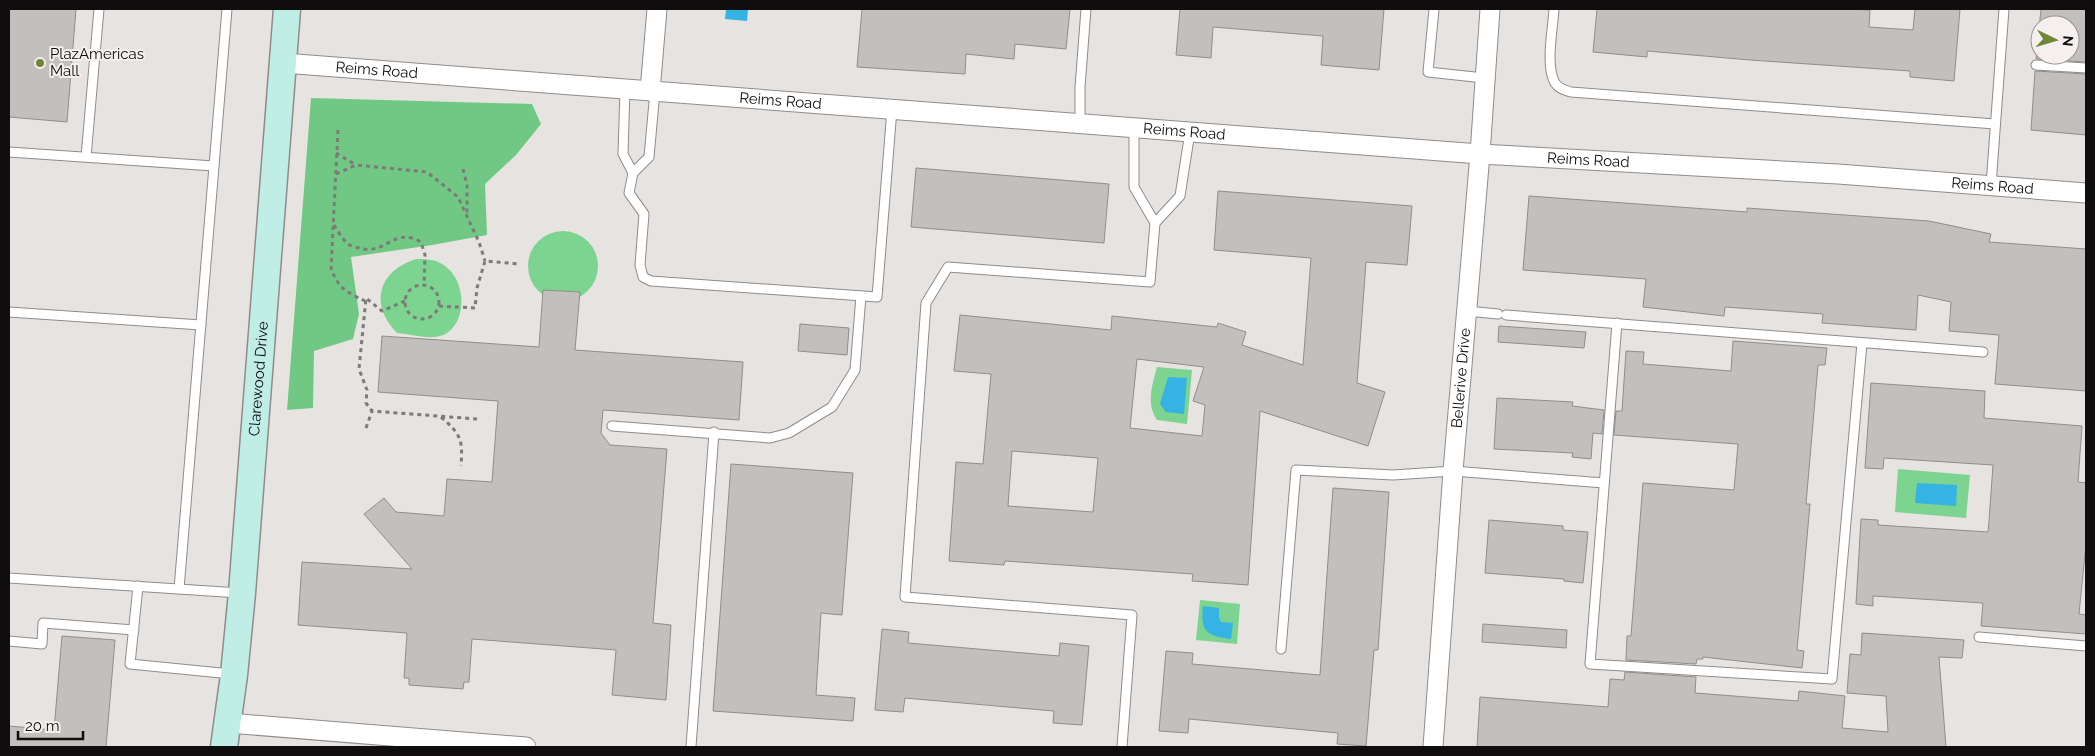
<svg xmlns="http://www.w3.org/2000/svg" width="2095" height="756" font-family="Raleway,sans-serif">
<rect width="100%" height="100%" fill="#e7e3e1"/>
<g fill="#7dd390">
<circle cx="563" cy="266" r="35"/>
<path d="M416 259C425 259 434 259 442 264 470 280 468 334 435 337 423 338 409 334 397 333 369 304 378 271 416 259Z"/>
<path d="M1157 367 1192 370 1187 424 1157 420C1146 403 1152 386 1157 367Z"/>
<path d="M1898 469 1970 475 1966 518 1895 512Z"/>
<path d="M1200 600 1240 604 1237 644 1196 640Z"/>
</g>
<path fill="#71c885" d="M311 98 532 104 541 124 516 155 485 184 487 235 432 245 351 257 359 314 353 339 314 351 313 408 287 410Z"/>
<g fill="#34b3e4">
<path d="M726 9H748L747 21 725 19Z"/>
<path d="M1168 377 1187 378 1184 414 1166 412 1160 404Z"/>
<path d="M1917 483 1957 485 1956 506 1915 503Z"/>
<path d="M1203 606 1219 608V618L1221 622 1233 623 1231 639C1207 636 1200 632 1203 606Z"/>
</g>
<g fill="#c2bfbc" stroke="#908d8a" fill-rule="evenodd">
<path d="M9 9H76L67 122 9 117Z"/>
<path d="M862 9H1070L1066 49 1015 44 1014 59 966 54 965 74 857 67Z"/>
<path d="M1180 9H1384L1379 70 1321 65 1323 36 1213 27 1211 58 1176 55Z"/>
<path d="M1597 9H1847L1870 10 1869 27 1913 30 1915 9H1960L1954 81 1910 77V71L1750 60 1647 51V57L1593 52Z"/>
<path d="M2041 9H2086V62L2036 59ZM2040 25H2070V55H2040Z"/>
<path d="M2035 71 2086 74V135L2031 130Z"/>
<path d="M916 168 1109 184 1104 243 911 227Z"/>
<path d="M1218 191 1412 206 1407 265 1366 262 1357 383 1385 392 1368 446 1260 411 1248 585 1192 581 1193 574 1005 561 1004 565 949 561 956 462 983 464 991 374 954 371 960 315 1111 330 1112 316 1217 327 1218 323 1246 332 1242 345 1303 365 1311 258 1214 250ZM1137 359 1204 367 1193 401 1205 405 1202 436 1130 428ZM1012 451 1098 458 1093 512 1008 506Z"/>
<path d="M1529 196 1747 212V208L1929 221 1991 234 1989 242 2086 249V391L1995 384 1999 335 1949 331 1951 302 1918 295 1916 330 1822 323 1823 314 1725 307 1724 316 1643 307 1646 279 1523 270Z"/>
<path d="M543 290 580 292 575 350 743 362 739 420 603 410 601 433 610 445 667 449 653 623 671 625 666 700 612 695 616 650 472 639 469 682H464L463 689 409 685V678H404L407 633 298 625 302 562 412 569 364 514 384 498 396 512 444 516 447 479 492 482 498 401 378 392 382 336 539 347Z"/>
<path d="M800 324 849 328 847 355 798 351Z"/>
<path d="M1499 326 1586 332 1584 348 1498 342Z"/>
<path d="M1733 341 1827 348 1825 365H1818L1806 504H1810L1797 650 1804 651 1802 668 1703 657V659H1697L1696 664 1626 660 1627 636H1631L1643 483 1734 490 1738 444 1614 435 1616 411H1622L1626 351 1644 352 1643 364 1731 371Z"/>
<path d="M1871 383 1985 391 1984 418 2082 426 2078 482 2086 483V544L2079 614 2086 615V634L1981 626 1983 603 1873 596V606L1856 604 1861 519 1878 520V525L1988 532 1989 521 1993 465 1884 458 1883 469 1865 468Z"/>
<path d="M1497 398 1573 402 1572 406 1604 410 1602 434 1593 433 1591 459 1572 457 1573 453 1494 449Z"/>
<path d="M731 464 853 473 842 615 821 613 816 695 855 698 853 721 713 711Z"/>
<path d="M1333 488 1389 492 1378 650H1374L1366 746 1337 744 1338 733 1189 719 1188 733 1159 731 1166 651 1193 653 1192 664 1320 675Z"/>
<path d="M1489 520 1563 526V530L1588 532 1583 583 1564 581V579L1485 573Z"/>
<path d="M1483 624 1567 630 1566 648 1482 642Z"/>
<path d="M882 629 909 632 908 643 1059 656 1060 643 1089 646 1082 725 1053 723 1054 711 905 698 903 712 875 710Z"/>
<path d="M1862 633 1964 640 1962 658 1939 657 1946 747H1477L1480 697 1608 707 1610 679 1624 680 1625 672 1696 677 1695 693 1798 701 1799 691 1845 696 1842 728 1888 732 1886 696 1847 693 1850 654 1861 655Z"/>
<path d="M62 636 115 640 106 747H9V726L54 730Z"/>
</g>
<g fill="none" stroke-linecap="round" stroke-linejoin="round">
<g stroke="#8f8c8a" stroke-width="11">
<g id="lane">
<path d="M1434 9 1428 72 1484 78"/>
<path d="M1554 9C1553 28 1545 66 1555 83 1559 89 1565 90 1571 92L1995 124"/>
<path d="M2036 65 2086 68"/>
<path d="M625 89 623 154 633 173"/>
<path d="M655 91 649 157 633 173 629 193 644 214 640 265 643 277 651 281 877 297 892 109"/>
<path d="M1080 124V87L1086 9"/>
<path d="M9 152 214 166"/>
<path d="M86 157 99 9"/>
<path d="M1991 185 2004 9"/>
<path d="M1155 223 1180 196 1190 132"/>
<path d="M1467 311 1498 314"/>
<path d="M9 312 201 325"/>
<path d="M1506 315 1983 352"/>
<path d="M1617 323 1590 664 1832 679 1862 343"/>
<path d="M612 426 770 438 789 433 832 407 855 370 861 296"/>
<path d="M9 578 240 593"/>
<path d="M138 586 130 664 231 674"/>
<path d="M179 589 227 9"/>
<path d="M1979 637 2086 646"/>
<path d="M9 641 42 644 43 623 134 630"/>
<path d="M1281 649 1296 470 1393 475 1453 471 1604 483"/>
<path d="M691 747 714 432"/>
<path d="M1122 747 1132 615 905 597 926 303 948 267 1150 282 1155 223 1134 187V128"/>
</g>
</g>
<g stroke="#8f8c8a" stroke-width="21">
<g id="street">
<path id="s1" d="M283 63 1480 154 1838 174 2086 193"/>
<path d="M650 91 657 9"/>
<path d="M228 723 526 747"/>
<path id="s2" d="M1433 747 1453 471 1480 154 1490 9"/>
</g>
</g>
<g stroke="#8f8c8a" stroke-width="29">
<g id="secondary">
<path id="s3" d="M224 747 234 675 242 593 287 9"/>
</g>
</g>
<g stroke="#7d7a79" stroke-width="3" stroke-dasharray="4 4" stroke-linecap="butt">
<path d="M338 130 331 268C338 288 346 292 365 301"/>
<path d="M336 153 356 165"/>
<path d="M463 169 467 185V215"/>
<path d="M336 174 356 165 427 172 458 197 479 242 485 261"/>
<path d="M334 225C338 231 342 239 348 244 350 246 355 247 359 248 386 256 393 226 421 242L425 255 424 285"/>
<circle cx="422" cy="302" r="17"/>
<path d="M405 301 382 311 366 298 359 369 367 390 366 403 372 411 477 419"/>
<path d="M439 306 475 308 477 288 485 261 519 264"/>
<path d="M441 417C461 434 463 440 461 466"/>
<path d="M366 428 372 411"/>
</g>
<use href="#lane" stroke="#fff" stroke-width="9"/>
<use href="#street" stroke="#fff" stroke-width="19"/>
<use href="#secondary" stroke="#c1ede7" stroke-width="26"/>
</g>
<circle fill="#718637" stroke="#f5f0ef" stroke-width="2" cx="40" cy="63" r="5"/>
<g text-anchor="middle" stroke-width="4" stroke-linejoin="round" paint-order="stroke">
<g font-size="15" fill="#0f0d0d" stroke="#f5f0ef" text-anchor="start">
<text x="50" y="59">PlazAmericas<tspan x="50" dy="17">Mall</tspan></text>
</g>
<g font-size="15" fill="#0f0d0d" stroke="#f5f0ef">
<text dy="5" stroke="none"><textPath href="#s1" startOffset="94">Reims Road</textPath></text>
<text dy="5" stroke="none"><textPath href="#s1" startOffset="499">Reims Road</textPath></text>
<text dy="5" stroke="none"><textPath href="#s1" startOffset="904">Reims Road</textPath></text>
<text dy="5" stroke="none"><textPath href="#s1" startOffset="1309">Reims Road</textPath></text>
<text dy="5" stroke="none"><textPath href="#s1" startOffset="1714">Reims Road</textPath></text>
<text dy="5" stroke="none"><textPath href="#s3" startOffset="370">Clarewood Drive</textPath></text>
<text dy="5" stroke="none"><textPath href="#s2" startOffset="370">Bellerive Drive</textPath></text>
</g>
</g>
<rect width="2095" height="756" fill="none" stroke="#0f0d0d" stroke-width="20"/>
<g transform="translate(2055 40) rotate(95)"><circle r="24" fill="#f5f0ef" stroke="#999595"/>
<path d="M0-4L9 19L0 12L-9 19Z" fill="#718637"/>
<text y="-8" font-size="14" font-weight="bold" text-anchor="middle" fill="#0f0d0d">N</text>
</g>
<path d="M18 731v8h65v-8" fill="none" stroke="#0f0d0d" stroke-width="2.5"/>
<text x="25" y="731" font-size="15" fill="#0f0d0d" stroke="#f5f0ef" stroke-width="4" paint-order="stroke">20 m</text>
</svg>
